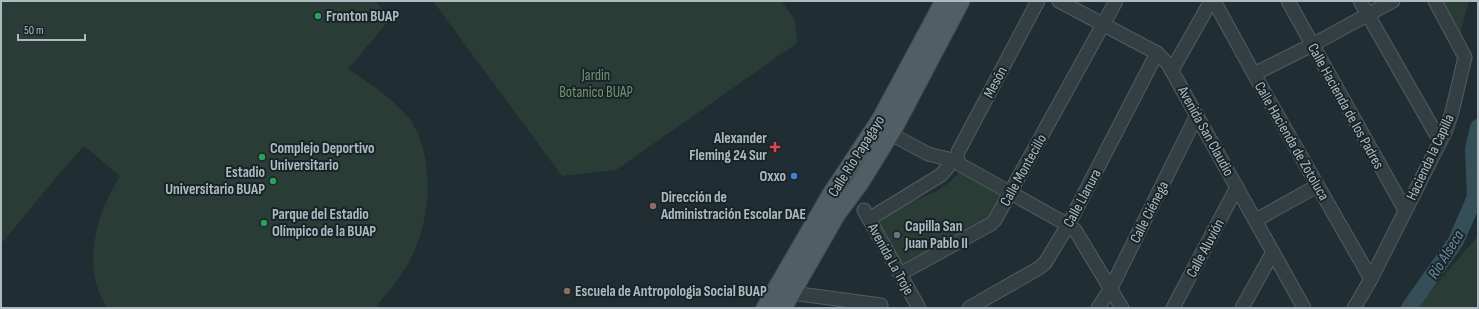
<svg xmlns="http://www.w3.org/2000/svg" width="1479" height="309" font-family="'Sofia Sans Condensed',sans-serif">
<rect width="100%" height="100%" fill="#202e33"/>
<g fill="#293d36">
<path d="M1 1H375L391 18 348 69C369 83 392 98 409 118 413 124 417 131 419 137 435 177 428 227 408 264 399 279 386 294 375 308H107C102 299 97 289 95 279 90 253 96 224 107 200 110 192 116 184 120 176L84 146 58 175 1 244Z"/>
<path d="M433 1H781L795 20 797 43 616 170 562 176Z"/>
<path d="M1437 1H1469L1459 38Z"/>
<path d="M960 172 1003 197 993 214 983 223 918 256 899 270 874 217 937 191 951 181Z"/>
<path d="M1478 236V308H1416Z"/>
</g>
<g fill="none" stroke-linecap="round" stroke-linejoin="round">
<path stroke="#354f59" stroke-width="16" d="M1409 308 1456 241 1475 197 1473 149 1478 127"/>
<g stroke="#515d62" stroke-width="15">
<g id="minor">
<path d="M1038 1 958 152 957 160 959 164 1068 225 1075 230 1122 308"/>
<path d="M1059 1 1157 53 1168 64 1304 308"/>
<path d="M1214 1 1254 74 1371 279"/>
<path d="M1288 1 1405 210"/>
<path d="M1360 1 1440 141"/>
<path d="M1172 70 1211 1"/>
<path d="M1254 74 1312 45 1393 1"/>
<path d="M891 134 928 154 948 159"/>
<path d="M864 210 919 308"/>
<path d="M869 219 941 175 948 167V159"/>
<path d="M1256 220 1317 186"/>
<path d="M900 274 991 224 995 220 1116 1"/>
<path d="M792 293 881 305"/>
<path d="M969 308 1039 268 1045 263 1068 225 1157 53"/>
<path d="M1098 308 1111 288 1197 115"/>
<path d="M1173 308 1237 187"/>
<path d="M1242 308 1273 252"/>
<path d="M1354 308 1371 279 1445 132 1452 112 1465 57 1435 1"/>
</g>
</g>
<g stroke="#3d484e" stroke-width="19">
<g id="major">
<path d="M765 308 831 194 880 120 944 1"/>
<path d="M783 308 837 214 860 183 894 128 961 1"/>
</g>
</g>
<use href="#minor" stroke="#343f44" stroke-width="13"/>
<use href="#major" stroke="#515f64" stroke-width="17"/>
</g>
<g fill="#2e9e5b" stroke="#192428" stroke-width="1.5">
<circle cx="318" cy="16" r="4"/>
<circle cx="262" cy="157" r="4"/>
<circle cx="273" cy="181" r="4"/>
<circle cx="264" cy="223" r="4"/>
</g>
<path fill="#e0444e" stroke="#192428" stroke-width="1.5" d="M773 141h4v4h4v4h-4v4h-4v-4h-4v-4h4z"/>
<circle fill="#3f7fe0" stroke="#192428" stroke-width="1.5" cx="794" cy="176" r="4"/>
<g fill="#8d6e63" stroke="#192428" stroke-width="1.5">
<circle cx="653" cy="206" r="4"/>
<circle cx="567" cy="291" r="4"/>
</g>
<circle fill="#6b7280" stroke="#192428" stroke-width="1.5" cx="897" cy="235" r="4"/>
<g text-anchor="middle" stroke-width="4" stroke-linejoin="round" paint-order="stroke">
<g font-size="15" font-weight="bold" fill="#adbbc1" stroke="#192428" text-anchor="start">
<text x="326" y="21">Fronton BUAP</text>
<text x="767" y="143" text-anchor="end">Alexander<tspan x="767" dy="17">Fleming 24 Sur</tspan></text>
<text x="270" y="153">Complejo Deportivo<tspan x="270" dy="17">Universitario</tspan></text>
<text x="265" y="177" text-anchor="end">Estadio<tspan x="265" dy="17">Universitario BUAP</tspan></text>
<text x="786" y="181" text-anchor="end">Oxxo</text>
<text x="661" y="202">Dirección de<tspan x="661" dy="17">Administración Escolar DAE</tspan></text>
<text x="272" y="219">Parque del Estadio<tspan x="272" dy="17">Olímpico de la BUAP</tspan></text>
<text x="905" y="231">Capilla San<tspan x="905" dy="17">Juan Pablo II</tspan></text>
<text x="575" y="296">Escuela de Antropologia Social BUAP</text>
</g>
<g font-size="15" fill="#729570" stroke="#192428">
<text x="596" y="80">Jardin<tspan x="596" dy="17">Botanico BUAP</tspan></text>
</g>
<g font-size="15" fill="#adbbc1" stroke="#192428">
<text transform="translate(995 82) rotate(-62)" y="5">Mesón</text>
<text transform="translate(1346 106) rotate(61)" y="5">Calle Hacienda de los Padres</text>
<text transform="translate(1206 131) rotate(61)" y="5">Avenida San Claudio</text>
<text transform="translate(1292 141) rotate(60)" y="5">Calle Hacienda de Zotoluca</text>
<text transform="translate(856 156) rotate(-58)" y="5">Calle Río Papagayo</text>
<text transform="translate(1430 157) rotate(-65)" y="5">Hacienda la Capilla</text>
<text transform="translate(1023 170) rotate(-61)" y="5">Calle Montecillo</text>
<text transform="translate(1082 198) rotate(-62)" y="5">Calle Llanura</text>
<text transform="translate(1149 212) rotate(-63)" y="5">Calle Ciénega</text>
<text transform="translate(1205 248) rotate(-62)" y="5">Calle Aluvión</text>
<text transform="translate(891 259) rotate(61)" y="5">Avenida La Troje</text>
</g>
<g font-size="16" font-style="italic" fill="#698f9e" stroke="#192428">
<text transform="translate(1445 254) rotate(-58)" y="6">Rio Alseca</text>
</g>
</g>
<rect width="1479" height="309" fill="none" stroke="#adbbc1" stroke-width="4"/>
<path d="M18 34v6h67v-6" fill="none" stroke="#adbbc1" stroke-width="2"/>
<text x="24" y="34" font-size="12" fill="#adbbc1" stroke="#192428" stroke-width="3" paint-order="stroke">50 m</text>
</svg>
